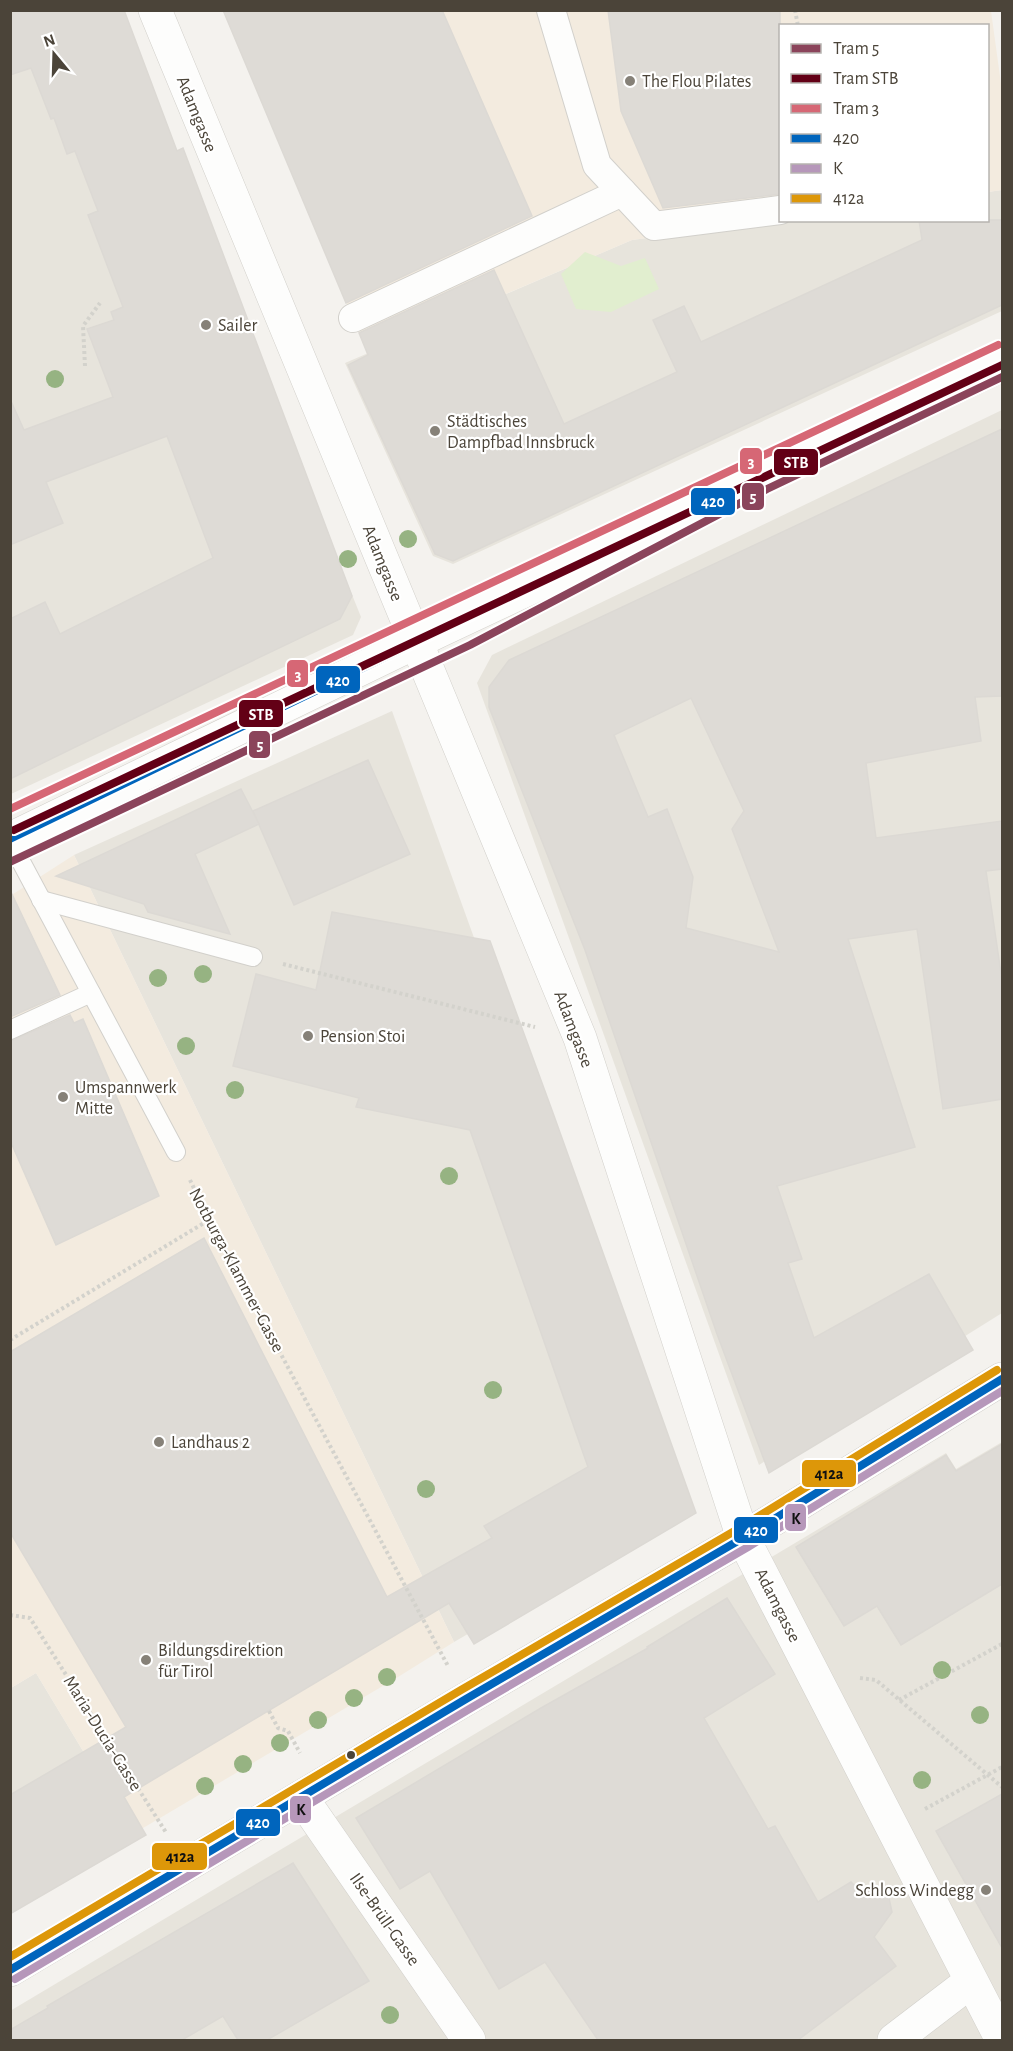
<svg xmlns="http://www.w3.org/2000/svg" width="1013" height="2051" font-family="'Alegreya Sans',sans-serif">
<rect width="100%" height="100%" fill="#f4f2ee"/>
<g fill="#e7e4dc">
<path d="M10 11H117L361 617 353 635 11 794Z"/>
<path d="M1002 190V311L453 564 433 556 345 363 632 240 780 220H988V192Z"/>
<path d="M1002 410V1313L759 1465 477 683 492 655Z"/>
<path d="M392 711 681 1510 454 1642 74 855Z"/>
<path d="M1002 1442V2040H11L10 2011 946 1453 956 1469Z"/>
<path d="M36 1673 133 1834 11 1908V1688Z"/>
</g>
<g fill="#f3ebdf">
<path d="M223 11H991L1002 91V190L988 192V26H780V220L632 240 368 353Z"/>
<path d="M74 855 454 1642 398 1677 133 1834 36 1673 11 1688 10 896Z"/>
</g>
<path fill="#e1eecf" d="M585 252 621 266 645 258 659 289 611 312 576 309 561 274Z"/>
<g fill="#dedbd6" stroke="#dcd9d4" stroke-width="1.5" fill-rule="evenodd">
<path d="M10 10H124L177 151 183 148 352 596 340 619 231 671 10 779V619L45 602 60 634 213 558 167 436 46 482 63 523 10 545V399L24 430 113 397 87 329 114 320 111 312 123 307 88 215 98 211 75 151 67 154 54 118 51 119 31 68 10 75Z"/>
<path d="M223 10H442L532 216 346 303Z"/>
<path d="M608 10H780V194L663 208 621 111Z"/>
<path d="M919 220H1002V305L453 561 435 554 348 365 368 355 359 333 494 270 564 424 677 372 653 320 684 306 701 342 922 240Z"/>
<path d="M1002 429V696L975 697 981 741 866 763 876 838 1002 821V869L986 871 1002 980V1099L943 1109 917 929 848 939 915 1147 777 1186 802 1259 788 1263 814 1338 929 1274 973 1350 769 1473 717 1334 585 950 489 707V687L509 660ZM691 698 744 811 732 829 779 952 686 928 693 877 667 809 648 817 614 735Z"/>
<path d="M368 760 410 854 294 905 253 811Z"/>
<path d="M241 789 259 824 195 854 230 934 148 912 144 904 56 876Z"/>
<path d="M10 890 60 995 10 1017Z"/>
<path d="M332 912 490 941 553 1113 696 1513 474 1644 449 1603 124 1797 146 1835 10 1914V1795L126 1727 10 1532V1352L204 1238 387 1597 492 1538 484 1526 588 1467 470 1130 356 1107 359 1098 233 1066 256 974 316 990Z"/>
<path d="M70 1015 74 1023 83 1019 159 1196 56 1245 10 1140V1041Z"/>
<path d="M1002 1444V1584L901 1645 877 1606 844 1626 796 1547 946 1455 956 1471Z"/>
<path d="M727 1598 775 1674 704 1718 768 1829 775 1826 818 1902 851 1882 856 1887 879 1886 889 1898 892 1912 874 1937 896 1966 798 2040H598L545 1962 499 1989 430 1871 400 1889 356 1818 541 1708 648 1648 647 1647Z"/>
<path d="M1002 1794V1948L936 1831Z"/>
<path d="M293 1863 369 1981 267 2040H238L223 2016 182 2040H10V2030L48 2008 47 2006Z"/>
</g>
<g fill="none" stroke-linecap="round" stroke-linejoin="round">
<g stroke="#d2d0cb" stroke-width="20">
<g id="service">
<path d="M10 841 176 1152"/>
<path d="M41 900 253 957"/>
<path d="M10 1030 91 993"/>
</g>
</g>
<g stroke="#d2d0cb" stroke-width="30">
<g id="pedestrian">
<path d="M551 10 597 165 654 226 780 210"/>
<path d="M353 318 622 192"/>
</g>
</g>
<g stroke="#d2d0cb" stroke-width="34">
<g id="minor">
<path d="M155 10 580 1038 743 1538 1002 2040"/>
<path d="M301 1797 469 2040"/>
<path d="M10 1970 466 1699 743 1538 1002 1379"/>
<path d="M894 2040 970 1982"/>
</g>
</g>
<g stroke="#d2d0cb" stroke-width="34">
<path id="tertiary" d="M10 839 439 631 1002 365"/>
</g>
<g stroke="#d3d2cc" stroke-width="4" stroke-dasharray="3 3" stroke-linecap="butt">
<path d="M795 10 798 26"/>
<path d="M85 366 83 326 100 303"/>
<path d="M283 964 535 1027"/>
<path d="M190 1180 209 1220 448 1666"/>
<path d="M10 1340 209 1220"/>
<path d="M10 1615 30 1618 167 1834"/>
<path d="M860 1678 876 1680 1002 1787"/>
<path d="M899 1700 1002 1644"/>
<path d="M269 1711 278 1728 288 1731 300 1753"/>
<path d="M925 1809 1002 1767"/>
</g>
<use href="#service" stroke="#fdfdfc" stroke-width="18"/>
<use href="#pedestrian" stroke="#fdfdfc" stroke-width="28"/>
<use href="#minor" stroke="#fdfdfc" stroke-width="33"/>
<use href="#tertiary" stroke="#fdfdfc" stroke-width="33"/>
<g stroke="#fff" stroke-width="12">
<g id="bus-1">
<path d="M10 839 439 631 1002 365"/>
<path d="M10 1970 466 1699 743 1538 1002 1379"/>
</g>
</g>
<g stroke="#fff" stroke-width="12">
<path id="bus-2" d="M15 1979 471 1708 748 1547 1002 1391"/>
</g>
<g stroke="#fff" stroke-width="12">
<path id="bus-3" d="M10 1957 461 1690 738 1529 997 1370"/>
</g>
<use href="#bus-1" stroke="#0065bd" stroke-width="8"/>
<use href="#bus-2" stroke="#b697ba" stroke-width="8"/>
<use href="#bus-3" stroke="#dd9709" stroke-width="8"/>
<g stroke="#fff" stroke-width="12">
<path id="tram-1" d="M10 862 470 645 767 489 1002 377"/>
</g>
<g stroke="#fff" stroke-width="12">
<path id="tram-2" d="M14 830 1002 365"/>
</g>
<g stroke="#fff" stroke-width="12">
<path id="tram-3" d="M10 809 998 345"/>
</g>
<use href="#tram-1" stroke="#8b445b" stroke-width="8"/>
<use href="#tram-2" stroke="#630016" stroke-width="8"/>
<use href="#tram-3" stroke="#d66775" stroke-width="8"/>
</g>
<g fill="#96b382">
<circle cx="55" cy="379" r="9"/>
<circle cx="408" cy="539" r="9"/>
<circle cx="348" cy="559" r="9"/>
<circle cx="203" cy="974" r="9"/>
<circle cx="158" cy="978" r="9"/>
<circle cx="186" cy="1046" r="9"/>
<circle cx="235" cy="1090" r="9"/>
<circle cx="449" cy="1176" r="9"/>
<circle cx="493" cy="1390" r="9"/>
<circle cx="426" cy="1489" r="9"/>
<circle cx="942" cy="1670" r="9"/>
<circle cx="387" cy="1677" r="9"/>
<circle cx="354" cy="1698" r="9"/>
<circle cx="980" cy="1715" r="9"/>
<circle cx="318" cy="1720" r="9"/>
<circle cx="280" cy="1743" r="9"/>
<circle cx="243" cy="1764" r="9"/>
<circle cx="922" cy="1780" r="9"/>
<circle cx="205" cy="1786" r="9"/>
<circle cx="390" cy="2015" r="9"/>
</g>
<g fill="#868178" stroke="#fff" stroke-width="2">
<circle cx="630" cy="81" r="6"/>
<circle cx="206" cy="325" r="6"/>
<circle cx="435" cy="431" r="6"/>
<circle cx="308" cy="1036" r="6"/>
<circle cx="63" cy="1097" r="6"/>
<circle cx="159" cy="1442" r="6"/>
<circle cx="146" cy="1660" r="6"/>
<circle cx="986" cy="1890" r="6"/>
</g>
<circle fill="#4b4439" stroke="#fff" stroke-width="2" cx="351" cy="1755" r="5"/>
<g text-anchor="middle" stroke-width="4.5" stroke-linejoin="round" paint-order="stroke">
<g font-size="18" fill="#4b4439" stroke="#fff" text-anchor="start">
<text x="642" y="87">The Flou Pilates</text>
<text x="218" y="331">Sailer</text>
<text x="447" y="427">Städtisches<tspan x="447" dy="21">Dampfbad Innsbruck</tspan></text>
<text x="320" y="1042">Pension Stoi</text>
<text x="75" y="1093">Umspannwerk<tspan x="75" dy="21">Mitte</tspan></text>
<text x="171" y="1448">Landhaus 2</text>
<text x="158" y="1656">Bildungsdirektion<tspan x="158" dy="21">für Tirol</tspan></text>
<text x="974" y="1896" text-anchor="end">Schloss Windegg</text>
</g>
<g font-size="18" fill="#4b4439" stroke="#fff">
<text transform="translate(197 114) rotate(68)" y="6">Adamgasse</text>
<text transform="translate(383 563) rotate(68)" y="6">Adamgasse</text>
<text transform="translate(574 1029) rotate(69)" y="6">Adamgasse</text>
<text transform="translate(237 1270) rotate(62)" y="6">Notburga-Klammer-Gasse</text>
<text transform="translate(778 1605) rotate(63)" y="6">Adamgasse</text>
<text transform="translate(103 1733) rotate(58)" y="6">Maria-Ducia-Gasse</text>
<text transform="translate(385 1919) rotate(55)" y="6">Ilse-Brüll-Gasse</text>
</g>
</g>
<g stroke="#fff" stroke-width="2">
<rect x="739" y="447" width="24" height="28" rx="6" fill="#d66775"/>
<rect x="773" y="448" width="46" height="28" rx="6" fill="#630016"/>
<rect x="741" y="482" width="24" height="29" rx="6" fill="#8b445b"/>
<rect x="690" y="487" width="46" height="29" rx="6" fill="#0065bd"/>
<rect x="286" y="659" width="23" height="29" rx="6" fill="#d66775"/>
<rect x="315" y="665" width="46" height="29" rx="6" fill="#0065bd"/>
<rect x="238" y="699" width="46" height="29" rx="6" fill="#630016"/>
<rect x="248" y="730" width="23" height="29" rx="6" fill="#8b445b"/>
<rect x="801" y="1459" width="56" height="29" rx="6" fill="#dd9709"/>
<rect x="784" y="1503" width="23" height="29" rx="6" fill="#b697ba"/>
<rect x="733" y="1516" width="46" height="28" rx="6" fill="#0065bd"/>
<rect x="289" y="1795" width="23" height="29" rx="6" fill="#b697ba"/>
<rect x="235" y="1808" width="46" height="29" rx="6" fill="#0065bd"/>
<rect x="151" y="1842" width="57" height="29" rx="6" fill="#dd9709"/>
</g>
<g font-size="16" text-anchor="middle" font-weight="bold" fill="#fff">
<text x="751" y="467">3</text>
<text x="796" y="468">STB</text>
<text x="753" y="502">5</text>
<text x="713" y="507">420</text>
<text x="298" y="680">3</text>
<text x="338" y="686">420</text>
<text x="261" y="720">STB</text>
<text x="260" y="750">5</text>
<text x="756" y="1536">420</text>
<text x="258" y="1828">420</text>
</g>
<g font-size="16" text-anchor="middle" font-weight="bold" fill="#111">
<text x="829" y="1479">412a</text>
<text x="796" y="1524">K</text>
<text x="301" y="1815">K</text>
<text x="180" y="1862">412a</text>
</g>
<rect width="1013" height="2051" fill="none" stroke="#4b4439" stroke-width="24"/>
<rect x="779" y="24" width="210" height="198" fill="#ffffff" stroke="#b7b4b0" stroke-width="1.5"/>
<rect x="791" y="44" width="30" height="9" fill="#8b445b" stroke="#b7b4b0" stroke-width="1.5"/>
<text x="833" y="54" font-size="18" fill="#4b4439">Tram 5</text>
<rect x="791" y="74" width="30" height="9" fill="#630016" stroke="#b7b4b0" stroke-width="1.5"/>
<text x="833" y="84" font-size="18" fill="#4b4439">Tram STB</text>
<rect x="791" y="104" width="30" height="9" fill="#d66775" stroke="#b7b4b0" stroke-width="1.5"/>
<text x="833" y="114" font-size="18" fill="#4b4439">Tram 3</text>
<rect x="791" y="134" width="30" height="9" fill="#0065bd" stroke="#b7b4b0" stroke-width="1.5"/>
<text x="833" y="144" font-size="18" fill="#4b4439">420</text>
<rect x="791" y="164" width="30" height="9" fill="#b697ba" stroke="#b7b4b0" stroke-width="1.5"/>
<text x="833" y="174" font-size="18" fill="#4b4439">K</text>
<rect x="791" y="194" width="30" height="9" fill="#dd9709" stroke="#b7b4b0" stroke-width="1.5"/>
<text x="833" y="204" font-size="18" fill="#4b4439">412a</text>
<g transform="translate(54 54) rotate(341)" stroke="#ffffff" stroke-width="4.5" paint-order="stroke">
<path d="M0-4.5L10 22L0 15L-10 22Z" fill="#4b4439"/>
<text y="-9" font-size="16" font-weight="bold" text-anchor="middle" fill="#4b4439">N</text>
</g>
</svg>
